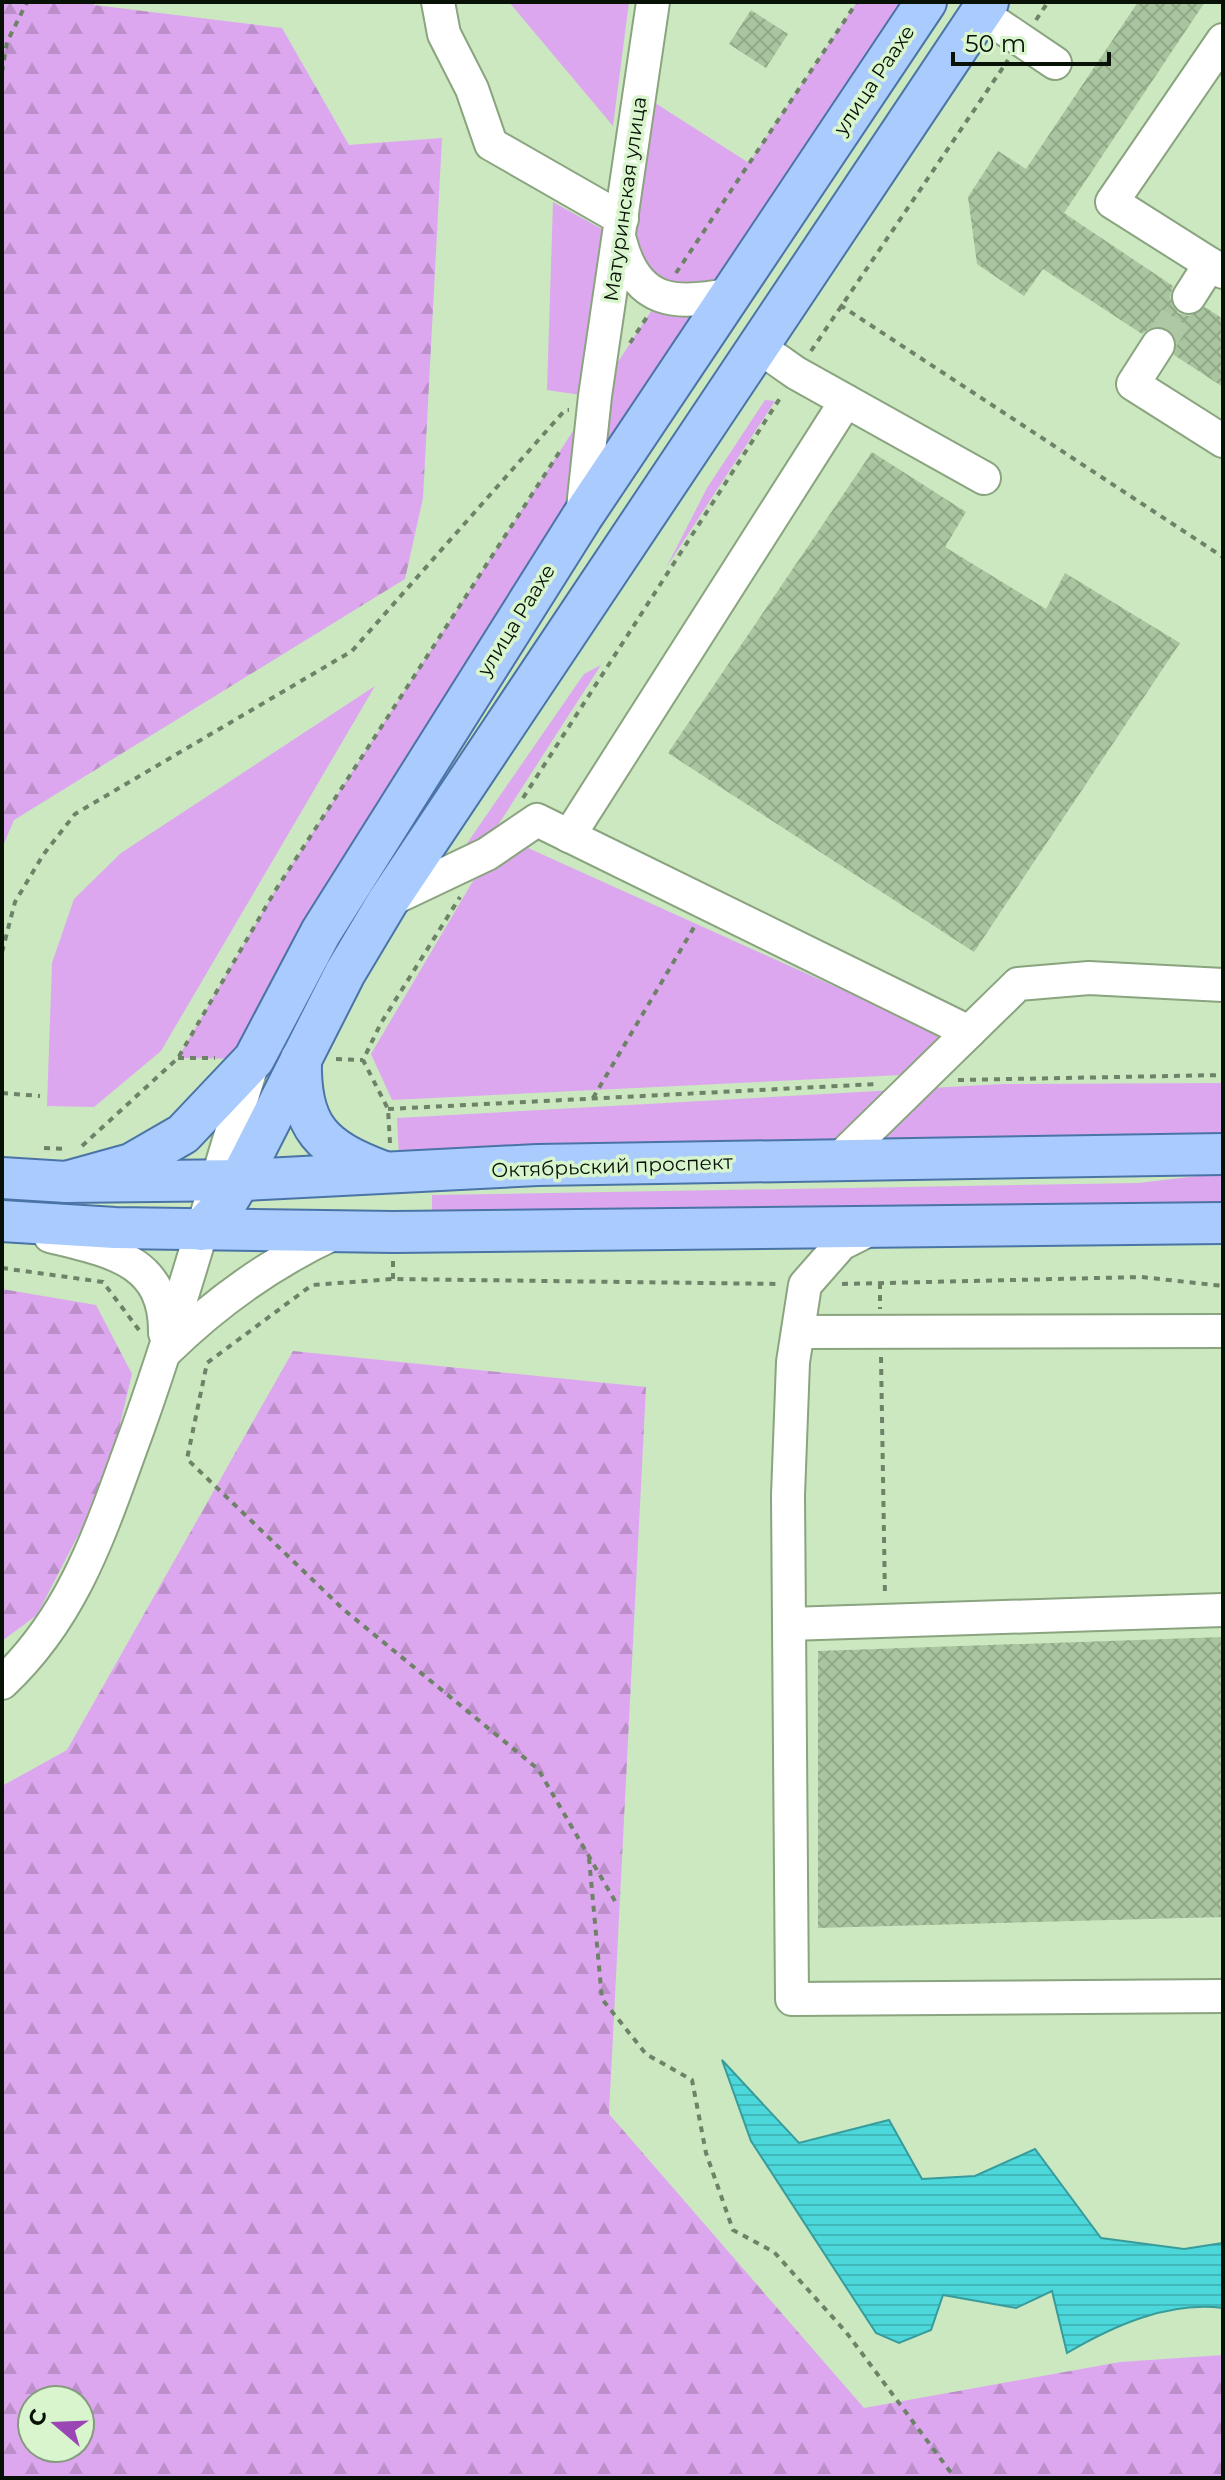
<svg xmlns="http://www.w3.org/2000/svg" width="1225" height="2480" font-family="Montserrat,sans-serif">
<defs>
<pattern id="forest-firs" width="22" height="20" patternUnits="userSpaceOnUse" patternTransform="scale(2)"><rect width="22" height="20" fill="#dda7ef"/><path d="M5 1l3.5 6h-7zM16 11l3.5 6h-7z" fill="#bc8fcb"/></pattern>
<pattern id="water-rules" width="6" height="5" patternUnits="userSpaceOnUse" patternTransform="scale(2)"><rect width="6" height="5" fill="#4cd8db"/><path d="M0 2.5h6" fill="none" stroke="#41b8ba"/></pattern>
<pattern id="building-cross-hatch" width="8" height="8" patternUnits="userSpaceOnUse" patternTransform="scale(2)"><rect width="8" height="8" fill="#a9c59f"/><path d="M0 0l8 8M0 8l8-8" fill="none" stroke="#90a887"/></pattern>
</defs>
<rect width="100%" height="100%" fill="#cbe8c1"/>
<g fill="#dda7ef" fill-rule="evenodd">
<path d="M509 2H629L613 126Z"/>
<path d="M857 2H926L254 1059 178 1058 275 891 595 397 547 390 553 202 620 239 641 94 749 163ZM626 265 661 296 597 394Z"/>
<path d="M765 400 775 401 666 568 707 488Z"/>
<path d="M601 665 489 839 461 852 584 674Z"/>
<path d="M375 686 161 1051 94 1107 47 1106 52 963 74 899 121 853Z"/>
<path d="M528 848 945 1036 901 1075 392 1100 371 1054 473 881Z"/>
<path d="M1223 1083V1138L399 1157 397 1118 1002 1084Z"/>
<path d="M1223 1173V1205L432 1212V1195L1138 1183Z"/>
</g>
<g fill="url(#forest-firs)" fill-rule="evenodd">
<path d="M2 2H93L94 5 282 28 349 145 442 138 423 498 405 579 14 820 2 848Z"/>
<path d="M2 1289 96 1305 132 1374 107 1479 37 1615 2 1641Z"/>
<path d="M293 1351 646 1387 609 2114 864 2408 1120 2362 1223 2355V2478H2V1786L67 1750ZM32 2400H80V2448H32Z"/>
</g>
<path fill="url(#water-rules)" stroke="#389c9b" stroke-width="2" d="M722 2060 799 2143 889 2120 922 2179 975 2176 1035 2149 1101 2238 1184 2249 1223 2243V2308C1168 2301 1113 2326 1067 2353L1052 2291 1016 2308 943 2295 931 2330 899 2343 876 2333 751 2141Z"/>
<g fill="url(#building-cross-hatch)">
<path d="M1138 2H1205L1064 213 1173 286 1170 297 1178 313 1189 316 1205 307 1223 319V387L1174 355 1175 337 1168 329 1150 328 1142 334 1043 269 1024 296 977 264 968 197 998 151 1026 169Z"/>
<path d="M751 10 788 34 766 68 729 44Z"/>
<path d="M872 452 966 512 945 547 1046 609 1065 573 1180 643 974 952 668 753Z"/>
<path d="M1223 1637V1917L818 1928V1651Z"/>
</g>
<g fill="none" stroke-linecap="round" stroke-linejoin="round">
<path stroke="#aec8a5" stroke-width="32" stroke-dasharray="32 16" stroke-linecap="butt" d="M1158 345 1189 297"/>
<g stroke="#89a47f" stroke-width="36">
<g id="minor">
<path d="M438 2 444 34 472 89 491 144 622 219"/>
<path d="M981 13 1055 63"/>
<path d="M620 240C636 304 675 306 731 294"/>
<path d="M1210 264 1112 202 1223 40"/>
<path d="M1189 297 1210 264 1223 272"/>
<path d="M1158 345 1133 384 1223 441"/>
<path d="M759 347 796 373 984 478"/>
<path d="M582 517 595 396 653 2"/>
<path d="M569 836 846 401"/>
<path d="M388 901 487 854 537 820 969 1032"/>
<path d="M838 1160 1018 984 1089 978 1223 985"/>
<path d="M877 1226 841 1244 805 1285 793 1362 788 1495 789 1624 1223 1610"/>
<path d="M50 1236C109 1251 166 1259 165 1333"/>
<path d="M798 1332 1223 1331"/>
<path d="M165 1352C216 1302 270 1263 335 1233"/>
<path d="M789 1624 792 1999 1223 1996"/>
<path d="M2 1683C76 1614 102 1526 136 1434 180 1312 214 1186 253 1062"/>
</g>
</g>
<g stroke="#4b74a6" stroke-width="44">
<g id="major">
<path d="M301 1059C299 1128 322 1149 384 1172"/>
<path d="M2 1178 66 1182 245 1180 537 1165 1223 1154"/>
<path d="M66 1182 131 1164 183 1134 254 1059 321 932 582 517 926 2"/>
<path d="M2 1221 115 1228 394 1232 1223 1223"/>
<path d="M201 1230 228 1200 240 1180 345 973 388 901 988 2"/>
</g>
</g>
<g stroke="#6e8268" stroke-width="4" stroke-dasharray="6 6" stroke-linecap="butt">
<path d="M1036 20 1048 2"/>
<path d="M2 72 7 42 27 2"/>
<path d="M676 273 857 2"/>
<path d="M840 305 1223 557"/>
<path d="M630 343 647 317"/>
<path d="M811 351 1008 60"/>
<path d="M523 798 782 395"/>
<path d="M2 952 15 902 43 855 75 814 352 651 565 410H569"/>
<path d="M178 1058H215"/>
<path d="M336 1059 363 1060"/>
<path d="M958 1080 1223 1075"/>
<path d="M2 1093 40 1096"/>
<path d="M593 1098 696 924"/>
<path d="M388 1109 877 1084"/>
<path d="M390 1143 388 1109 363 1060 381 1023 460 897"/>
<path d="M82 1146 178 1058 275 891 562 448"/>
<path d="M44 1148 67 1149"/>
<path d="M2 1268 103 1282 139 1330"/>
<path d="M393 1279V1260"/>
<path d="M880 1283V1309"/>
<path d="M842 1284 1142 1277 1223 1286"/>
<path d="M881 1357 885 1597"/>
<path d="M589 1858 602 1999 646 2054 692 2080 706 2153 733 2230 774 2252 846 2332 955 2478"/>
<path d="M615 1901 538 1769 343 1609 187 1459 207 1363 312 1285 393 1279 781 1284"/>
</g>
<use href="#minor" stroke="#fff" stroke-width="32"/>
<use href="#major" stroke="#a9cbfe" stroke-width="40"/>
</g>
<g text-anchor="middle" stroke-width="7" stroke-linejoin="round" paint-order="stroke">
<g font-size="20" fill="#081105" stroke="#d8f5ce">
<text transform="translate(874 80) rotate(-56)" y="7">улица Раахе</text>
<text transform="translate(625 199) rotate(-82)" y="7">Матуринская улица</text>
<text transform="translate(516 620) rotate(-58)" y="7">улица Раахе</text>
<text transform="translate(612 1166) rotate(-2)" y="7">Октябрьский проспект</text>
</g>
</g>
<rect width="1225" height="2480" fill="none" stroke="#081105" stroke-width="8"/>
<g transform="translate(56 2424) rotate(289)"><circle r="38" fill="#d8f5ce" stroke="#859a7e" stroke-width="2"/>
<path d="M0-6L14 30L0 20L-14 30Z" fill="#9a46b4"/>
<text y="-12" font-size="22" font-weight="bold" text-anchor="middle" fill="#081105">С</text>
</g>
<path d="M953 52v12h156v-12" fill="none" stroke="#081105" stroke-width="4"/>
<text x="965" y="52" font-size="24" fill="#081105" stroke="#d8f5ce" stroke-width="6" paint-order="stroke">50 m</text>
</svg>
